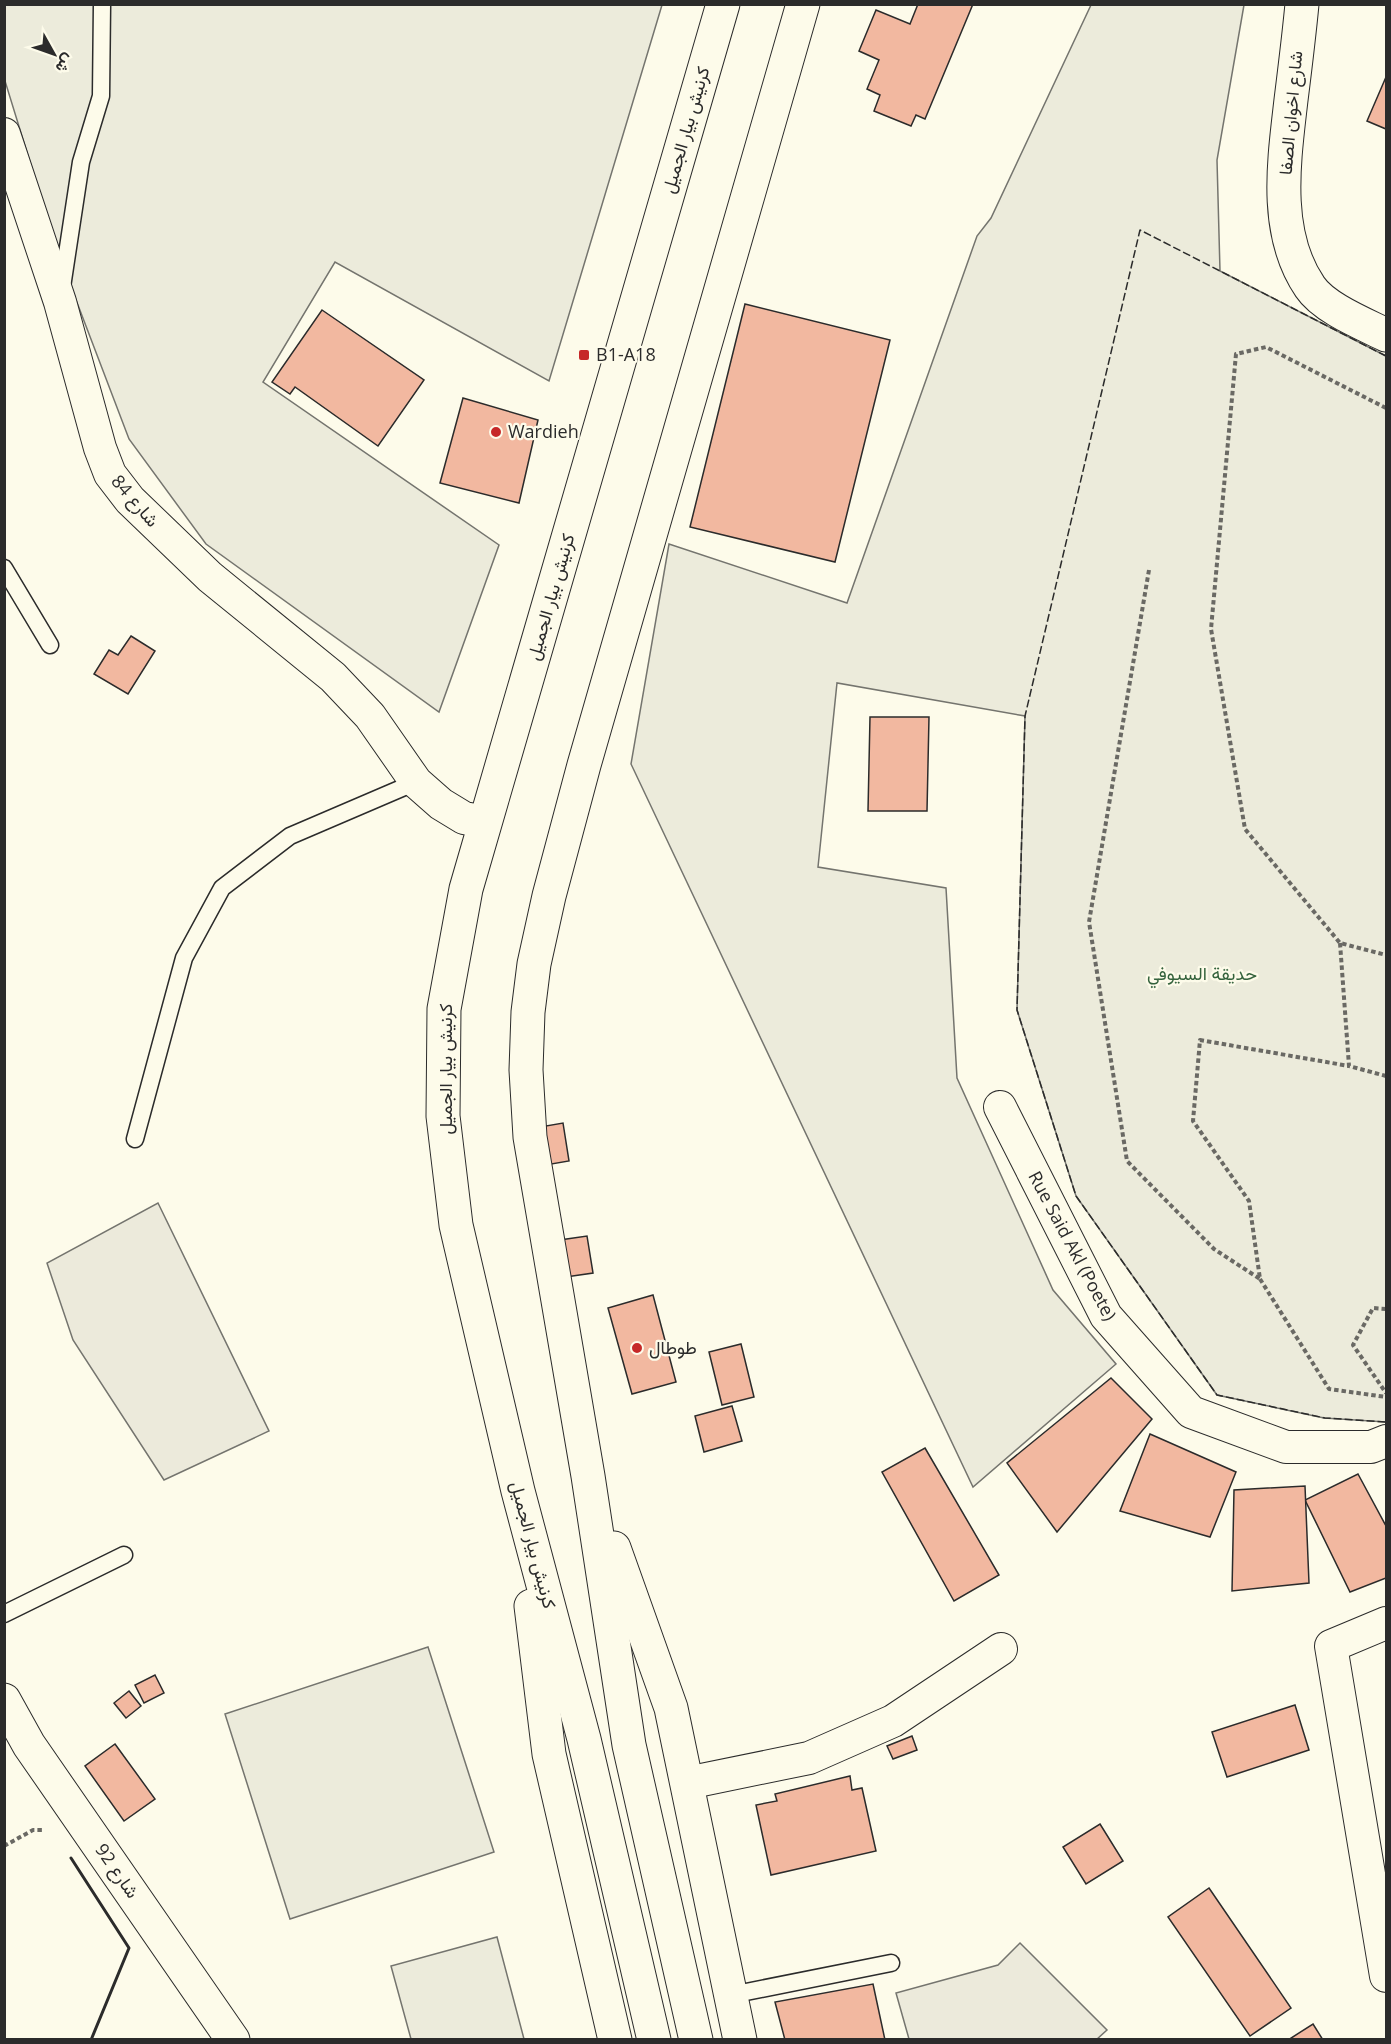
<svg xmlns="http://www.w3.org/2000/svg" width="1391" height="2044" font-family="'Open Sans',Vazirmatn,sans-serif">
<rect width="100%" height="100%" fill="#fdfbea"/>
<g fill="#ecebdb" stroke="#74746e" stroke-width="1.5">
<path d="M4 5H662L549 381 335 262 263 382 499 545 439 712 206 544 129 439 57 250 5 81Z"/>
<path d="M1091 5H1244L1217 160 1220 271 1386 356V1422L1324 1418 1217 1395 1076 1196 1017 1010 1025 716 837 683 818 867 946 888 957 1078 1053 1290 1116 1364 973 1487 631 764 669 544 847 603 977 236 991 218Z"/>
<path d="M428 1647 494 1852 290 1919 225 1714Z"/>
<path d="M497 1937 524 2039H411L391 1966Z"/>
</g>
<g fill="#eceadb" stroke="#74746e" stroke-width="1.5">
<path d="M158 1203 269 1431 164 1480 73 1340 47 1263Z"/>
<path d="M1020 1943 1107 2030 1096 2040 909 2039 896 1993 998 1965Z"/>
</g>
<g fill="#f2b8a0" stroke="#2b2b2b" stroke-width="1.5">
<path d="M918 4H973L925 119 916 115 911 126 874 111 880 95 867 89 879 60 859 51 876 10 910 24Z"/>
<path d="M1386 77V129L1367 121Z"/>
<path d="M745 304 890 340 835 562 690 527Z"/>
<path d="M322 310 424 380 378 446 295 387 290 394 272 382Z"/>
<path d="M463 398 538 420 519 503 440 483Z"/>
<path d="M131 636 155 651 128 694 94 674 109 650 118 655Z"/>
<path d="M870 717H929L927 811H868Z"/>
<path d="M563 1123 569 1161 540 1166 534 1128Z"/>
<path d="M587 1236 593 1273 559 1278 553 1241Z"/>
<path d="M653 1295 676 1382 632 1394 608 1308Z"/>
<path d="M741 1344 754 1397 722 1405 709 1352Z"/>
<path d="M1111 1378 1152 1419 1057 1532 1007 1463Z"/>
<path d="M732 1406 742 1441 704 1452 695 1416Z"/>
<path d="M1150 1434 1236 1472 1210 1537 1120 1511Z"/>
<path d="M925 1448 999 1575 954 1601 882 1472Z"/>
<path d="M1358 1474 1386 1526V1578L1350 1592 1305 1500Z"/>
<path d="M1305 1486 1309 1583 1232 1591 1234 1490Z"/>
<path d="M155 1675 164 1693 144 1703 135 1685Z"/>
<path d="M129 1691 141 1706 126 1718 114 1703Z"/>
<path d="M1295 1705 1309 1750 1227 1777 1212 1732Z"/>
<path d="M912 1736 917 1750 893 1759 887 1746Z"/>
<path d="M115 1744 155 1799 124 1821 85 1766Z"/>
<path d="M850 1776 852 1790 862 1788 876 1851 771 1875 756 1805 777 1801 775 1794Z"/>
<path d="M1100 1824 1123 1861 1086 1884 1063 1847Z"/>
<path d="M1209 1888 1291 2008 1250 2036 1168 1917Z"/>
<path d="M873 1984 885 2040H785L775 2002Z"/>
<path d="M1313 2024 1323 2040H1288Z"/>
</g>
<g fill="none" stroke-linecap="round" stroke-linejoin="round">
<g stroke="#2b2b2b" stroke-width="19">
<g id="lane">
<path d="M62 287 81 162 101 96 102 4"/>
<path d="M4 568 50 645"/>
<path d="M135 1139 184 958 222 888 290 836 416 782"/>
<path d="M4 1614 124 1555"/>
<path d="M731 1995 891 1963"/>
</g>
</g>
<g stroke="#2b2b2b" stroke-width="34">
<g id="street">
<path d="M4 134 60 302 100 448 110 474 130 500 210 577 333 677 370 716 416 782 441 804 464 818 485 822"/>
<path d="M1000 1107 1106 1316 1191 1412 1286 1447H1371L1386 1441"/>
<path d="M1386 1623 1331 1646 1386 1976"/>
<path d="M687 1783 809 1758 893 1721 1001 1649"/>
</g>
</g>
<g stroke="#2b2b2b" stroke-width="35">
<g id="secondary">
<path d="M1302 4C1299 36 1295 68 1291 100 1284 161 1273 233 1310 287 1324 308 1364 324 1386 335"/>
<path d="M4 1700 29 1745 233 2040"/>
</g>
</g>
<g stroke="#2b2b2b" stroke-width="35">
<g id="highway">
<path d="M614 1548 671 1708 740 2040"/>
<path d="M531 1606 549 1754 615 2040"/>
<path d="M654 2040 584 1739 518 1491 456 1225 443 1116 444 1009 466 889 723 4"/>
<path d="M696 2040 629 1745 588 1476 530 1137 526 1070 528 1012 534 964 549 896 584 765 803 4"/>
</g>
</g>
<g stroke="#6a6964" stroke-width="4" stroke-dasharray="4.5 3" stroke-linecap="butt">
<path d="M1386 408 1266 347 1236 354 1211 629 1245 829 1340 943 1386 955"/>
<path d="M1149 570 1089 922 1127 1161 1214 1249 1260 1279 1249 1201 1193 1121 1200 1040 1349 1066"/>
<path d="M1340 943 1349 1066 1386 1076"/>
<path d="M1260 1279 1329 1389 1386 1397"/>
<path d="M1386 1309 1373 1308 1353 1345 1386 1393"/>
<path d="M4 1846 33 1830H44"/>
</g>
<use href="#lane" stroke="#fdfbea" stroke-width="16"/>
<use href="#street" stroke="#fdfbea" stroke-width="32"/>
<use href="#secondary" stroke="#fdfbea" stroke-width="33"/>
<use href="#highway" stroke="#fdfbea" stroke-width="33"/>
<path stroke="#2b2b2b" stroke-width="1.5" stroke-dasharray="8 3" stroke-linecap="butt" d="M1386 356 1140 230 1025 716 1017 1010 1076 1196 1217 1395 1325 1418 1386 1422"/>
<path stroke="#2b2b2b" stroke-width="3" d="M71 1858 129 1948 91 2040"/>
</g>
<g fill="#c62828" stroke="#fdfbea" stroke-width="2">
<rect x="578" y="349" width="12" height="12" rx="3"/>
<circle cx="496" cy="432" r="6"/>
<circle cx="637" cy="1348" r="6"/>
</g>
<g text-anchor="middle" stroke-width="4.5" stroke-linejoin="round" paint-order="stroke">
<g font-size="18" fill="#2b2b2b" stroke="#fdfbea">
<text transform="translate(1291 113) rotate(-85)" y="6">شارع اخوان الصفا</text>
<text transform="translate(686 130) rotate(-74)" y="6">كرنيش بيار الجميل</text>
<text transform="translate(135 501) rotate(49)" y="6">شارع 84</text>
<text transform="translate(551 597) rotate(-74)" y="6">كرنيش بيار الجميل</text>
<text transform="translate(446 1069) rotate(-90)" y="6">كرنيش بيار الجميل</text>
<text transform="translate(1072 1246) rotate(62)" y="6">Rue Said Akl (Poete)</text>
<text transform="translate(533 1545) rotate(75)" y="6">كرنيش بيار الجميل</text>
<text transform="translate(117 1871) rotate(55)" y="6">شارع 92</text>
</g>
<g font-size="18" fill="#2b2b2b" stroke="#fdfbea" text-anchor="start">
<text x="596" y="361">B1-A18</text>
<text x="508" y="438">Wardieh</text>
<text x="649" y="1354">طوطال</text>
</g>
<g font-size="18" fill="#34623c" stroke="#fdfbea">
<text x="1202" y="980">حديقة السيوفي</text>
</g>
</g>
<rect width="1391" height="2044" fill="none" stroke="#2b2b2b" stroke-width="12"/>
<g transform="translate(54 54) rotate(130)" stroke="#fdfbea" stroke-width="4.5" paint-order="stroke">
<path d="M0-4.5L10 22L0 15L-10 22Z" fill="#2b2b2b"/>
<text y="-9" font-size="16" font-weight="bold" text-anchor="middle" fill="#2b2b2b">ش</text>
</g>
</svg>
